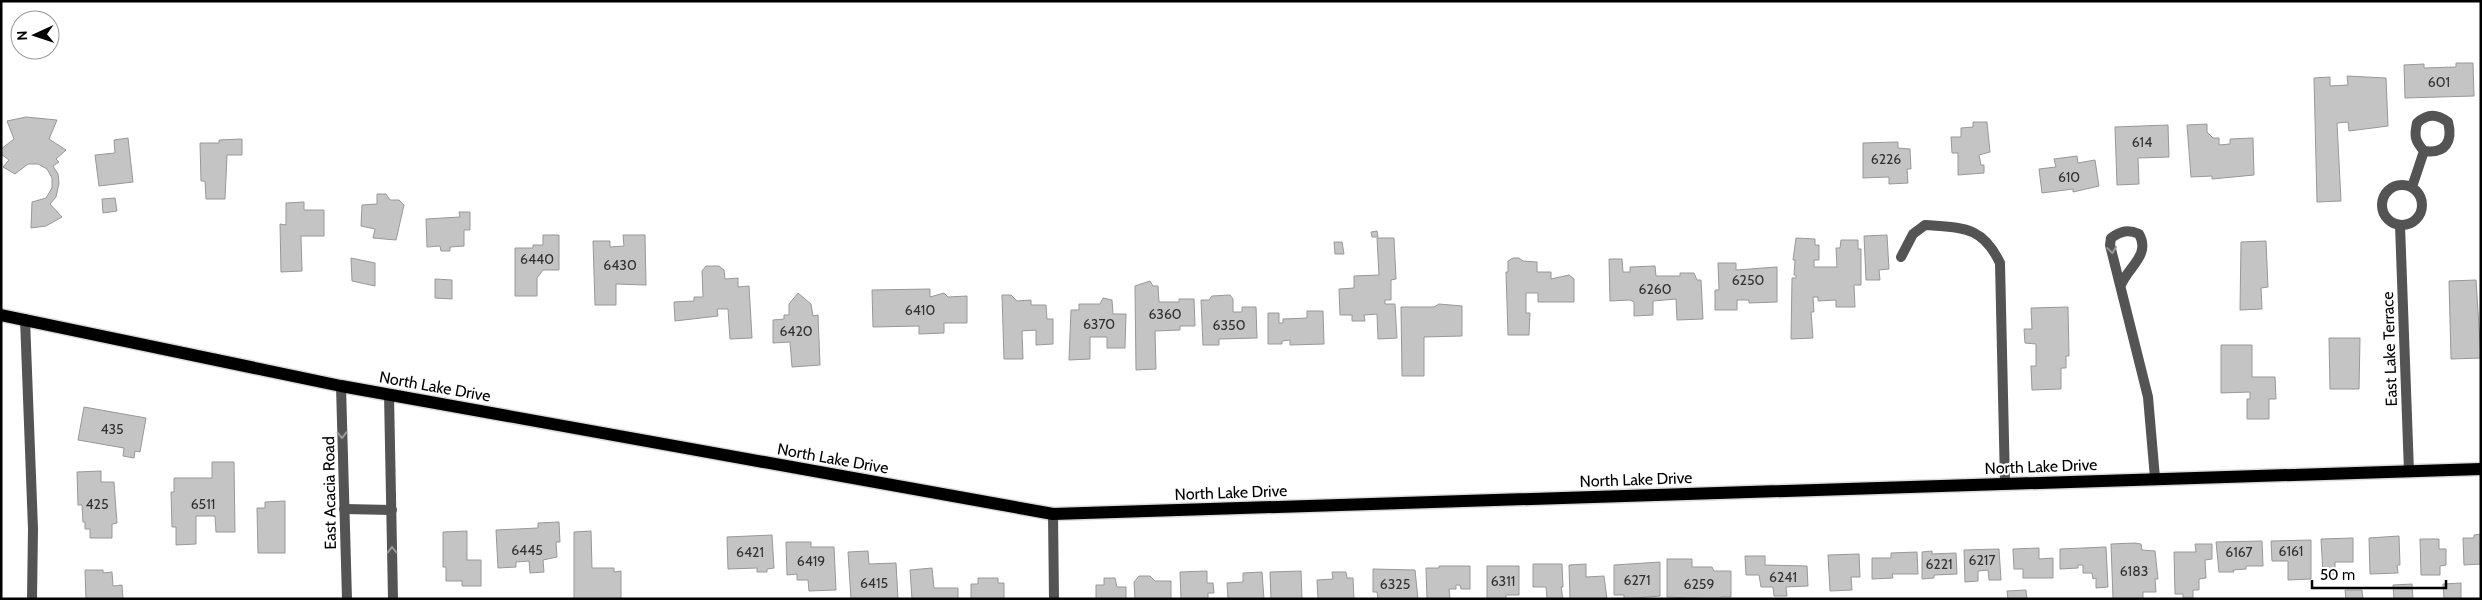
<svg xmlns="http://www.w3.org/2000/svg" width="2482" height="600" font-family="Cabin,sans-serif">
<rect width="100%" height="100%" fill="#fff"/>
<g fill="#c4c4c4" stroke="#989898">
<path d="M2456 63H2473L2474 96 2405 98 2404 65 2424 64V68L2456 67Z"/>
<path d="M2347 76 2386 78 2388 126 2349 131 2348 122 2337 123 2341 201 2317 202 2314 78 2330 77V86L2348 85Z"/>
<path d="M26 117 57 120 49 139 66 150 56 159 59 162 53 166 58 174 59 183 56 197 50 204 62 217 46 226 31 228 32 202 46 198 52 188V178L47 169 38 164H28L15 174 3 167 9 160 1 154V149L14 139 7 121Z"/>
<path d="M1973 122H1987L1990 152 1979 155 1981 165H1984V173L1958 175V153H1952L1951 137H1961V128L1973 127Z"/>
<path d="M2207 124V132L2213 138H2219V145L2230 144V139L2253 138 2254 175 2212 179V176L2191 177 2187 125Z"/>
<path d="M2168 125 2169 157 2138 158 2139 184 2117 185 2115 127Z"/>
<path d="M128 138 133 182 99 186 95 155 115 153 114 140Z"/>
<path d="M242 139V155H227L225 199H206L205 181H201L200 143H219V140Z"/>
<path d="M1898 142V148L1910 149 1911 169H1907L1908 183 1889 184V177L1863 178V143Z"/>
<path d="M2077 156 2078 163 2095 160 2099 186 2073 192V189L2042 193 2039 169 2056 167 2054 159Z"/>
<path d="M377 194H386L390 200H399L404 205 396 240 373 238 375 229 361 226 362 205 377 204Z"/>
<path d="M115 198 117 211 103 213 102 199Z"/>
<path d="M304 202V210H324V236H301L302 271 281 272 280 224 286 225V203Z"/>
<path d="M459 212H470V230H464V246L450 247V251H441L440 246 427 247 426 219 460 217Z"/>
<path d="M1377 231 1378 237H1372L1371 232Z"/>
<path d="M543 235H559V270H543L537 278V296H515V248H533V245H543Z"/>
<path d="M623 235H645L646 285 616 284V305H595L593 241H610V247L624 246Z"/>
<path d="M1887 235 1889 269 1879 270 1880 280H1866L1864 236Z"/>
<path d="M1377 238H1394L1396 279 1391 280V300H1385V304H1395L1397 338 1378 339 1377 314 1364 315 1365 321H1352V315H1340L1339 289 1354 288V276L1379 275Z"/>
<path d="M1796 238 1815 239V245H1819V260H1814V267H1837L1836 248H1840L1841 240H1858V249H1861V285H1854L1855 307H1836V300L1818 301V297H1813L1814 312H1811L1813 338 1791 339 1792 278H1796V275H1794L1795 260H1793Z"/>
<path d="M2266 241 2268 287 2261 288 2262 309 2240 310 2241 242Z"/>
<path d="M1334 242H1342L1344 254H1335Z"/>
<path d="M351 258 375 263V286L352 281Z"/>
<path d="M1513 258H1519L1523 261 1537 262V272H1551V279L1569 275 1574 279V302H1538V293H1526V313H1530L1529 335H1508L1506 272H1508V261Z"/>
<path d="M1609 259H1622L1623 272H1630V267L1655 266 1656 276H1680V273H1694L1697 280H1701L1703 319 1677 320 1676 299 1653 301V315L1634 316V302L1630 300 1610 301Z"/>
<path d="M1718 263H1736V270L1777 267V302L1749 303V300H1737V310H1715V290H1719Z"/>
<path d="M706 266H719L724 270 725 279 738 278V287L749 286 752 338 730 339 728 309H717L718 316 675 321 674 302 694 301V297H703L702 271Z"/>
<path d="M435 279 452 280V299L435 298Z"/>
<path d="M2476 280 2481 358 2451 359 2449 281Z"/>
<path d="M1150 281 1153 286H1158L1159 302H1179V299H1194L1195 326H1180V330L1155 331 1156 369 1136 370 1135 286Z"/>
<path d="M930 289V297L944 293 948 297 967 296V323H944V333L919 334V326L873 327 872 290Z"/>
<path d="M798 293 811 304 813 316 818 315 820 365 792 367 790 342 773 343V320L784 319V315H789V304Z"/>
<path d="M1002 295H1011L1017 301 1031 300V305H1046L1047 319H1053V344L1036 345V330L1022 331 1023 359H1004Z"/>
<path d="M1230 295 1233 299V312H1242V307H1256L1257 338 1219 339V345H1203L1201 300H1209L1212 296Z"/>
<path d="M1103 298 1112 300 1113 314H1126L1125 348H1107V337H1090V359L1069 360 1071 310H1079V304H1100Z"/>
<path d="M1439 304 1462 306V336L1424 337V376H1402L1401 307H1434Z"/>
<path d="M2068 307 2069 356H2066V368H2061V389L2032 390 2031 366H2036V344L2025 343 2024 329H2032L2031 308Z"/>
<path d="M1307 311H1323L1324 344 1290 345V340L1282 341V344H1268V313H1279V323H1283V319L1307 318Z"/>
<path d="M2329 338H2360L2359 389H2330Z"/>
<path d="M2221 345H2252V377H2275L2276 399H2269V419H2247V399H2250V392L2221 393Z"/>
<path d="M84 407 146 418 140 452 135 451 134 458 123 456 124 448 78 440Z"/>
<path d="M212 462H234L235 532H216L215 516H196V544L176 545V527H172L171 492H174V478H212Z"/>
<path d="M101 471V482H114L117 523 112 524V538H90V529H85V522H83L82 505H78L77 472Z"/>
<path d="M285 501V553H258L257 508H265V502Z"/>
<path d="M559 522 560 542H556L557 557 543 560 544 572 530 573 529 561 516 562V567L498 568 496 530 538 528V523Z"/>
<path d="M467 531V560H481V586H462V581H446V567H443V532Z"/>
<path d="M591 531 592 568H614V572L621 571V598L574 599V532Z"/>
<path d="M2481 534V564L2464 565 2463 538H2474V535Z"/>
<path d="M772 535 774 568 767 569V572H757V568L728 569 727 537Z"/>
<path d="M2399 536 2400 565H2397L2398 573 2370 574 2369 538Z"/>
<path d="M2353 538V562H2335V574H2323L2321 539Z"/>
<path d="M2420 539H2439V549H2446V565L2440 566V575H2421Z"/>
<path d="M2311 540V579L2288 580V561H2272L2271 541Z"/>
<path d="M2262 541 2263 566H2246V569L2233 570 2234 572H2219L2216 542Z"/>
<path d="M786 542H811V547H834L836 590 809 591 808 580H797V574L787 575Z"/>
<path d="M2135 543 2141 544 2142 550 2155 551 2158 579H2155L2156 592H2143V599H2113L2111 544Z"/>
<path d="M2195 544H2212V559L2205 560 2206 578 2199 579V590H2193V598H2183V594H2175L2174 552H2196Z"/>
<path d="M2106 547 2108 587 2096 588V578L2093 579 2092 573H2083V565H2078V568L2060 569V549Z"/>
<path d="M2039 548V559L2053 558V578H2023V569H2014L2013 549Z"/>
<path d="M1999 549 2001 580H1989L1988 570 1978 571V581L1965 582 1964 550Z"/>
<path d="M868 551 869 564 896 563 898 599H851L848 552Z"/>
<path d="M1932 551V554L1956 553 1957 574 1934 575V578L1922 579V552Z"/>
<path d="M1917 552 1918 574H1892L1893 578 1872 579V558H1891V553Z"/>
<path d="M1859 554 1860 577H1851L1852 590 1830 591 1828 555Z"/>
<path d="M1745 556H1765V565L1807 566 1808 586 1786 587 1787 596H1774L1773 587H1761L1759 575H1746Z"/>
<path d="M1667 559H1692V567H1712L1714 571H1731V597H1721V599L1667 597Z"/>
<path d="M1660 562V596L1624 599V595H1614V565Z"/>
<path d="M1533 564H1562L1563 587H1561L1563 599H1547L1546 587H1533Z"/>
<path d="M1586 564V577L1604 576 1607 599H1570L1569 565Z"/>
<path d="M1439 566H1470V589H1461L1460 585H1456V589H1449L1450 599H1427L1426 568H1439Z"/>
<path d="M1487 566H1519V595H1506V599H1487Z"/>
<path d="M932 568 934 588H958V599H912L910 570Z"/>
<path d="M1373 569 1415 570 1418 599H1378L1377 592H1373Z"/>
<path d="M85 570H103V573L112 572 113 586 122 585 123 599H86Z"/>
<path d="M1207 571V583H1213L1214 593H1208V599H1181L1180 572Z"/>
<path d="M1301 571 1302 599H1271L1270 572Z"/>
<path d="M1262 572 1264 599H1228L1227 583 1243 582V573Z"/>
<path d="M1332 572H1346L1347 578H1353L1354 599H1318L1317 580 1333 579Z"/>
<path d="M1139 576H1150L1155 581H1171V599H1135L1134 582Z"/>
<path d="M978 578H998V583H1004V599H971V584H978Z"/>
<path d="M1104 578H1115L1117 587H1126V599H1096V585H1104Z"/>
<path d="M2461 583V599H2444L2443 584Z"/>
<path d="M2412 584 2413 599H2394L2393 585Z"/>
<path d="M2026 590 2027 599H2008L2007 591Z"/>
<path d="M2345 590H2362L2363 599H2346Z"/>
</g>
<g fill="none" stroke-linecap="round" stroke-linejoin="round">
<g stroke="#dbdbdb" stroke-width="15">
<path id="primary" d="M1 315 341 386 1053 514 2481 469"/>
</g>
<g stroke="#545454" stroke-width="10">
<path d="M2412 187 2424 151C2446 154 2453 141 2448 122 2437 114 2428 113 2417 123 2414 136 2415 141 2424 151"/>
<path d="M1901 257 1913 234 1925 225C1962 228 1982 225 2000 263L2005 483"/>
</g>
<g stroke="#545454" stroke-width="10">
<circle cx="2402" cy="205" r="20"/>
<path d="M2400 225 2409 472"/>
<path d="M2121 285C2128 267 2151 255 2139 234 2128 229 2121 231 2111 238L2110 245 2148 397 2155 478"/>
<path d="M25 319 33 529 32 599"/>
<path d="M341 386 347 599"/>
<path d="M389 394 393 599"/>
<path d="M344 509 392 510"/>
<path d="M1053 514 1054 599"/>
</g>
<use href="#primary" stroke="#000" stroke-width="12"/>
</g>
<defs><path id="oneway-chevron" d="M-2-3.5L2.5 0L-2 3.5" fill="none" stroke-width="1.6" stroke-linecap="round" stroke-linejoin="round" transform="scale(1.25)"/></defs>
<g stroke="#989898">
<use href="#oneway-chevron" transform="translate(2112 250) rotate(82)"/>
<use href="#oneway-chevron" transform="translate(342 435) rotate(89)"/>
<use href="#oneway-chevron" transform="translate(392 550) rotate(-91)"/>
</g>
<g text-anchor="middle" stroke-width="4" stroke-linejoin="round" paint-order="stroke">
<g font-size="14" fill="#313131">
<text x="2439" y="87">601</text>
<text x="2142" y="147">614</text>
<text x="1886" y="164">6226</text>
<text x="2069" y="182">610</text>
<text x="537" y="264">6440</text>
<text x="620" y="270">6430</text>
<text x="1748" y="285">6250</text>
<text x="1655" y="294">6260</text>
<text x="920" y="315">6410</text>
<text x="1165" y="319">6360</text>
<text x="1099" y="329">6370</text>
<text x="1229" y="330">6350</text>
<text x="796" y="336">6420</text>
<text x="112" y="434">435</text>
<text x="97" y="509">425</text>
<text x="203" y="509">6511</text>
<text x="527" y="555">6445</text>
<text x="2291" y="556">6161</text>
<text x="750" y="557">6421</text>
<text x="2239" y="557">6167</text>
<text x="1982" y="565">6217</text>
<text x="811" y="566">6419</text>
<text x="1939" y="569">6221</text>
<text x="2134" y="576">6183</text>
<text x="1783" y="582">6241</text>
<text x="1637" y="585">6271</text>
<text x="1503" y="586">6311</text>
<text x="874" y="588">6415</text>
<text x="1395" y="589">6325</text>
<text x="1699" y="589">6259</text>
</g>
<g font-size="16" fill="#000" stroke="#fff">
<text transform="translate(2389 349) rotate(-92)" y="6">East Lake Terrace</text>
<text transform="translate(435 386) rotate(10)" y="6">North Lake Drive</text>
<text transform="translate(833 458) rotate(10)" y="6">North Lake Drive</text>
<text transform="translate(2041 466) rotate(-2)" y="6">North Lake Drive</text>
<text transform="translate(1636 479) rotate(-2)" y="6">North Lake Drive</text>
<text transform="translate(1231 492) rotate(-2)" y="6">North Lake Drive</text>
<text transform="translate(329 493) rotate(-91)" y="6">East Acacia Road</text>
</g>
</g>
<rect width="2482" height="600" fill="none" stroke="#000000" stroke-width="5"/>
<g transform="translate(35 35) rotate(267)"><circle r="24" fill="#ffffff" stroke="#999999"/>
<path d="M0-4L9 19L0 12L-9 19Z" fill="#000000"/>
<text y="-8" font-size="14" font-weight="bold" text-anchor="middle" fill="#000000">N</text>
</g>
<path d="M2312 580v8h134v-8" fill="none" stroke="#000000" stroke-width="2.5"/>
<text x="2320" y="580" font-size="15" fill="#000000" stroke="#ffffff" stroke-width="4" paint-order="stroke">50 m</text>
</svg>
